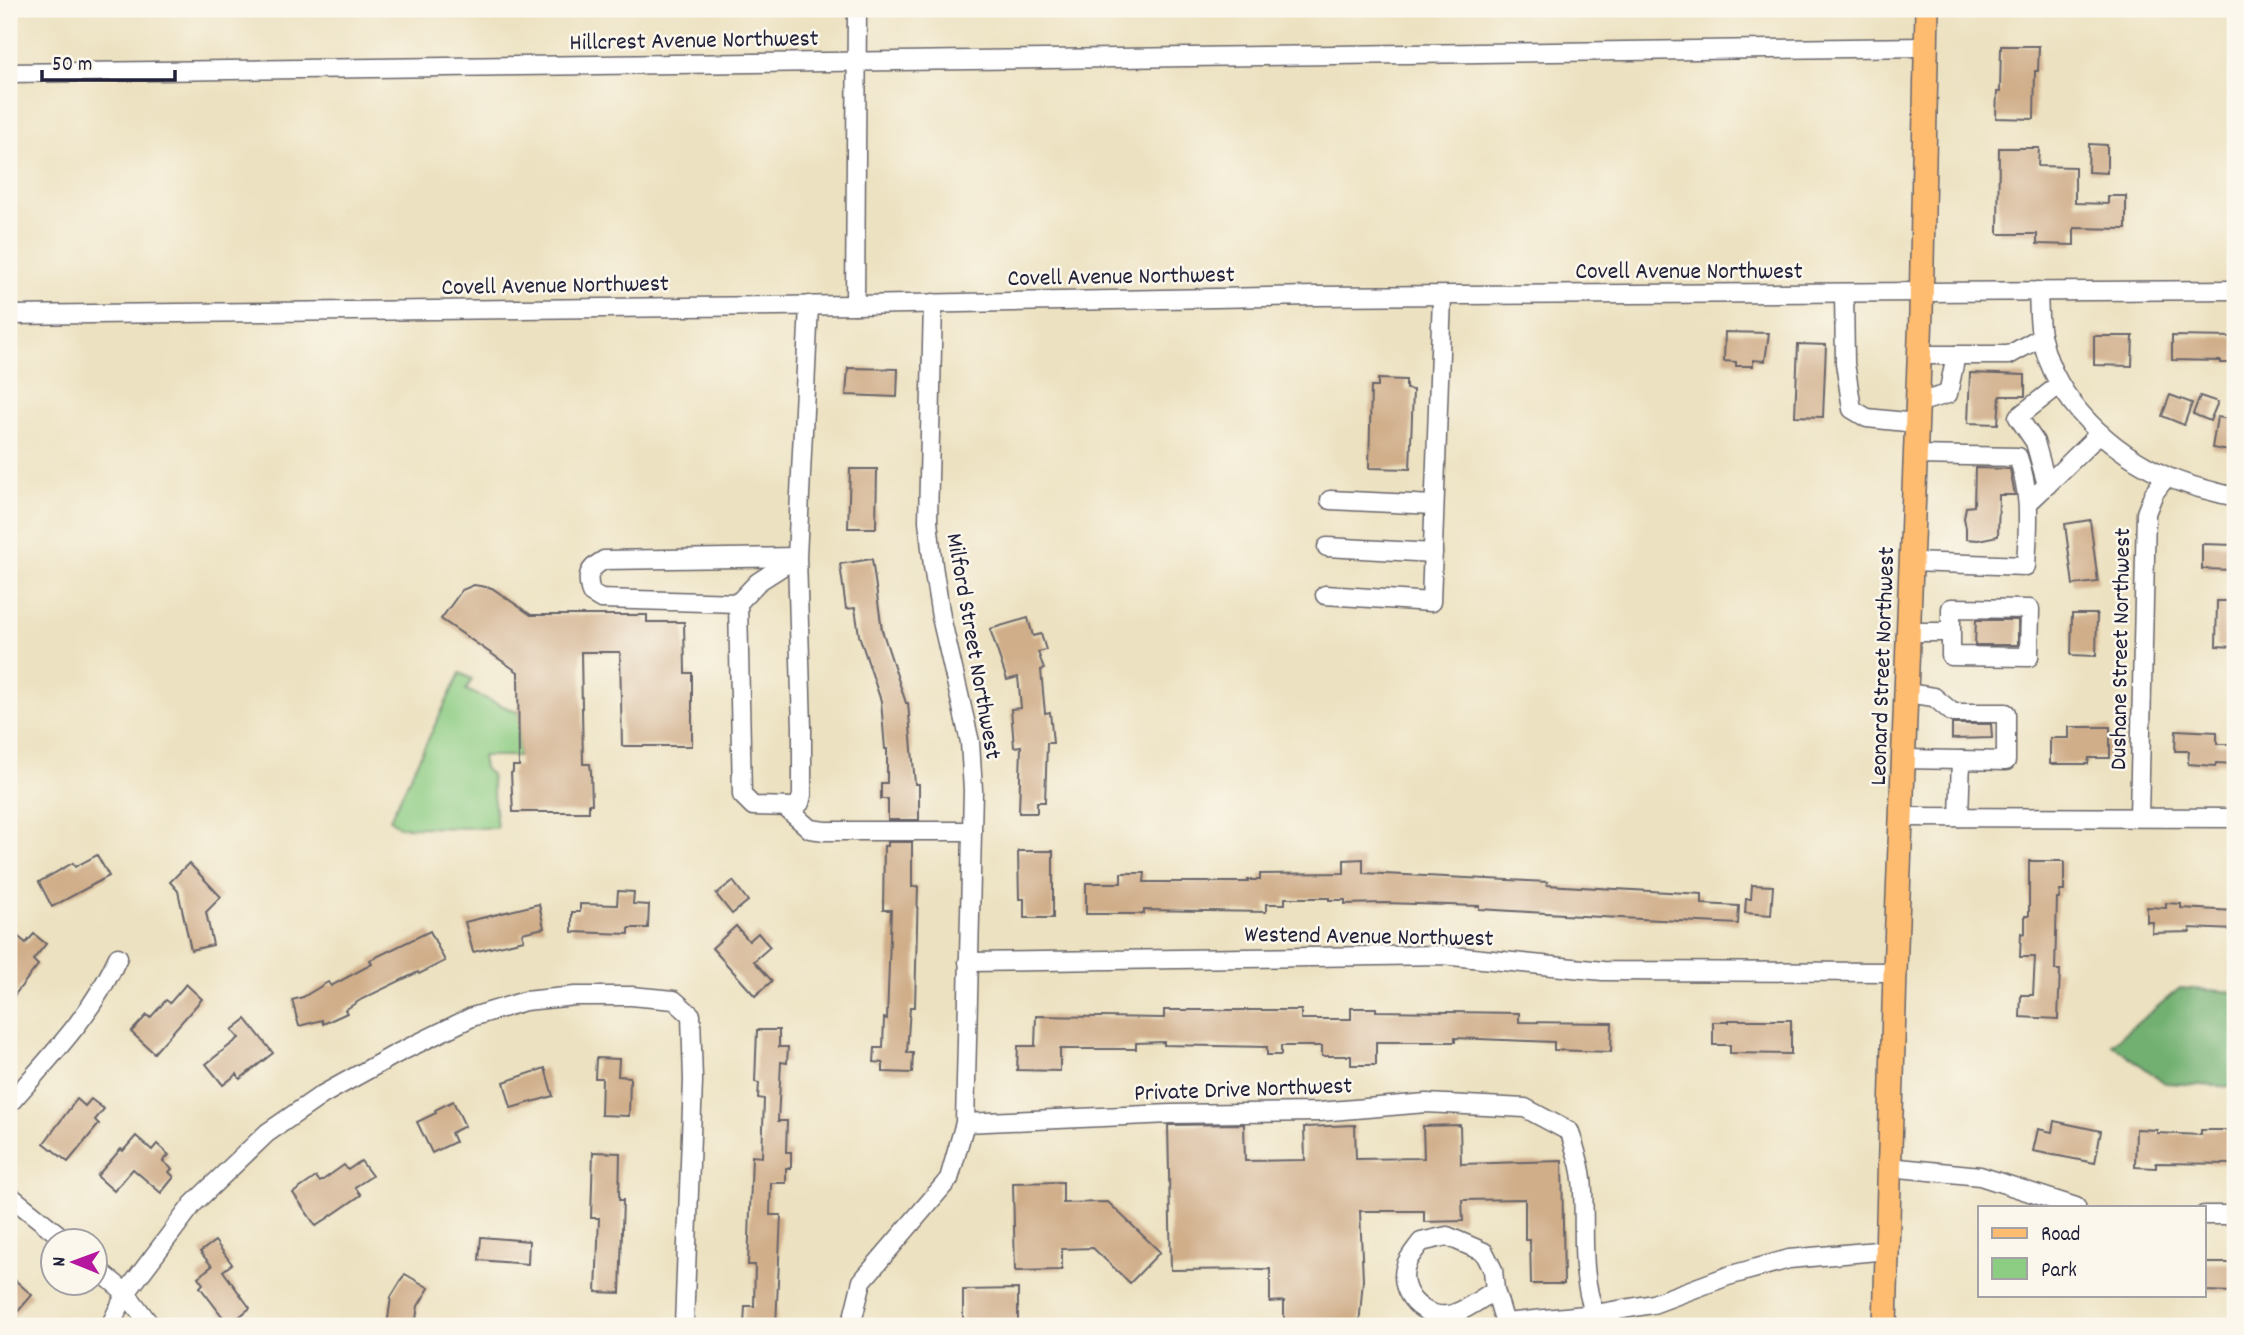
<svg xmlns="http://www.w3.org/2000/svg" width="2244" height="1335" font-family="Dekko,sans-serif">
<rect width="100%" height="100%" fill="#fbf7ec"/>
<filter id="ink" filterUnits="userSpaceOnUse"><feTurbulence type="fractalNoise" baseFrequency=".0143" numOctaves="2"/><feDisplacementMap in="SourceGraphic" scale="14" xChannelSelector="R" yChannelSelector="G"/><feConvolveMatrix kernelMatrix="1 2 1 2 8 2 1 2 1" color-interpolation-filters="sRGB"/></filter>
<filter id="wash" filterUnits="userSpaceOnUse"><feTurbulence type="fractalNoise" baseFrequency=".00686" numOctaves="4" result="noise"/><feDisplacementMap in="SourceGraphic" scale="28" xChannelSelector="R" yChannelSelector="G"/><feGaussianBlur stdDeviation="1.57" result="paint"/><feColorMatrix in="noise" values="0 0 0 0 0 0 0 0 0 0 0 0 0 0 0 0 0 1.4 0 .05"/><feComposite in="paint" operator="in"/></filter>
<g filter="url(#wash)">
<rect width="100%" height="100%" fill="#ece1c0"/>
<path fill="#8dcc83" stroke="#58775f" stroke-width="2" d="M460 673 472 679 466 690 519 713V756H482L484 768 491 775 497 828 399 827 390 819Z"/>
<path fill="#72b071" stroke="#4a6956" stroke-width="2" d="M2180 988 2235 992V1087L2165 1083 2112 1044Z"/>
<g id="blocks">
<g fill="#d0ae8a">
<path d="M2001 46H2039L2038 71H2035L2034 119 1996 118 1997 92H2000Z"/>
<path d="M2089 144 2107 145V173L2088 172Z"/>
<path d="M1999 148H2039L2038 166 2075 167V203L2108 204V196H2126V229L2074 228V245L2037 244V234H1998Z"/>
<path d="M1725 332 1769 333 1765 361 1753 360V366H1736V362L1724 361Z"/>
<path d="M2094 336H2133L2132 366 2094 365Z"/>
<path d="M2172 336 2235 337V363H2221V361L2172 360Z"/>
<path d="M1798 344 1826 345 1823 417 1795 416Z"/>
<path d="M848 368 898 369 897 397 846 395Z"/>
<path d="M1970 373 2025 375V396H2000L1998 424 1968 423Z"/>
<path d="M1378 379 1406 380V389L1413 390 1410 469 1369 468 1371 387H1378Z"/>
<path d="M2170 395 2192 403 2184 425 2162 416Z"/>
<path d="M2200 396 2218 402 2210 421 2193 414Z"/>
<path d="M2217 417 2235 420V452L2212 448Z"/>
<path d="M1975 468 2010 469 2015 495H1999L1998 536 1978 540 1966 539V528L1964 518 1966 507 1974 506Z"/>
<path d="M850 469H877L876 528H848Z"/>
<path d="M2090 520 2098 582 2073 585 2065 524Z"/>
<path d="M2202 544 2235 545V570L2202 569Z"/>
<path d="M872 559 882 630 906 703H908L915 784H919V820H888V799H881V783H887V749H885L881 701 859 635 855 608 846 609 840 564Z"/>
<path d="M474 585 492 588 531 615H647V622H684L685 673H692V746H622L620 652H581L583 764H590L591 772 592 804H589V812H513L511 773 513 772V766H519L518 672 441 619 462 590Z"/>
<path d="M2217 601H2235V647L2216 646Z"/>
<path d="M2072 614H2097L2096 656 2071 655Z"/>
<path d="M1028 618 1033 636 1041 634 1046 650 1038 652 1044 669 1041 670 1045 713 1050 712 1053 743H1047L1045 802H1037V813H1019L1021 746 1014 747 1011 709 1021 708 1018 677 1007 680 990 629Z"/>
<path d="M1976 620H2018V645H1975Z"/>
<path d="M1952 724H1991L1992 738 1952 739Z"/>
<path d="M2069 727H2110V758H2089L2088 764H2050V738H2069Z"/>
<path d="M2176 730 2217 732V744H2235V764L2216 763 2215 766 2188 764 2189 751H2175Z"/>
<path d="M888 842H912V887L918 886 915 1007H910L907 1053H913L912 1073 883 1072V1063L874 1062 875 1048H883L884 1018 887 1019 891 910H883L884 846H888Z"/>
<path d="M1018 851H1053V918H1024V899H1019Z"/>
<path d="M97 855 109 876 52 907 39 882 73 863 75 867Z"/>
<path d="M1363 859V873L1548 882 1547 885 1702 894V904L1739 906 1738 924 1563 915V914L1479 909V906L1385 903 1345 904V900H1329V898H1285V904H1266V912L1144 910V914H1086V883H1121V873H1145L1144 882H1248V880H1260V874L1344 873V860Z"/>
<path d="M2029 861H2064V891H2060L2059 898H2057L2055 970H2060L2058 1019 2020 1017 2021 995H2033L2035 957H2020L2021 933 2025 934V916H2029Z"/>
<path d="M189 863 221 897 206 912 213 945 191 950 178 891 170 882Z"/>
<path d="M733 881 748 901 732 914 716 894Z"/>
<path d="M1752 885 1773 886 1771 915 1745 913 1746 899H1751Z"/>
<path d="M618 891 634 892 633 904 649 905 648 928H629V934L572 932V912H580V904L617 905Z"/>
<path d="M2166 903 2181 904V908L2235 911V930L2190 928V932L2152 933 2153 922H2147V907L2166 908Z"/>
<path d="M539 904 544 928 522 933 524 940 473 952 465 922Z"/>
<path d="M736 926 749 941 758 933 770 947 754 961 772 981 755 996 712 948Z"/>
<path d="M9 929 26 943 34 934 46 944 33 960 38 965 9 1002Z"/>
<path d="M430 931 445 961 419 974 418 972 362 999 345 1010 347 1013 323 1024 322 1020 299 1026 292 1000 303 997 328 982 331 986 372 964 370 960Z"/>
<path d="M186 984 202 999 154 1053 131 1032 147 1015 150 1018 166 1000 170 1003Z"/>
<path d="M1351 1008H1376V1011L1519 1013V1022L1612 1023 1611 1052 1554 1050V1042L1455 1038V1042H1376V1065H1351V1056H1322V1046H1281V1055H1267V1047L1164 1045V1042L1136 1043V1049H1060V1071L1017 1070 1018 1046H1035L1036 1016 1164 1018V1010H1301V1019H1351Z"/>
<path d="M246 1019 273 1053 240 1079 237 1074 223 1085 206 1064 239 1038 232 1030Z"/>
<path d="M1729 1020H1791V1054L1730 1053V1045H1713V1022H1729Z"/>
<path d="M757 1030H779V1047H788L787 1063 781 1062 778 1121H787L786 1152H791V1168H786V1183H771L770 1215H781L776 1326H744L745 1306H754L755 1265H748L752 1156 762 1157 764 1099 758 1098 759 1083 755 1082Z"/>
<path d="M596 1058 619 1059 618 1076 630 1077 629 1116 601 1115 602 1078H595Z"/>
<path d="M545 1068 553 1096 511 1108 504 1082Z"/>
<path d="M77 1099 85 1106 91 1099 104 1109 95 1120 99 1124 68 1162 44 1143Z"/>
<path d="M453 1101 465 1126 451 1133 455 1142 432 1153 417 1122 436 1113 435 1110Z"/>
<path d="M2054 1121 2101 1131 2095 1163 2033 1151 2038 1129 2052 1132Z"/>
<path d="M1244 1124 1245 1161 1305 1160 1304 1127 1355 1125 1356 1159 1424 1158 1423 1126 1460 1125 1461 1164 1562 1161 1564 1284H1531L1530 1240H1525V1199L1462 1200 1463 1221 1424 1222V1211H1360L1363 1280 1359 1326H1284V1301L1270 1302V1269L1171 1270 1168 1125Z"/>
<path d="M2136 1129 2157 1130V1133L2201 1135V1130H2235V1164L2156 1163V1168L2135 1167Z"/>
<path d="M136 1136 152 1150 157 1144 169 1155 163 1161 172 1169 169 1172 174 1177 161 1193 133 1169 114 1191 97 1176 121 1149 123 1151Z"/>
<path d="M593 1152 620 1153 619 1200H623L620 1293 596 1292 599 1218H591Z"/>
<path d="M361 1161 372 1176 355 1187 361 1195 316 1226 293 1193 316 1177 320 1182 344 1165 348 1170Z"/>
<path d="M1063 1182V1203L1108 1202 1160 1252 1130 1283 1093 1248 1062 1249V1270L1015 1271 1013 1183Z"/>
<path d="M481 1237 529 1241 528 1264 479 1260Z"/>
<path d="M215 1241 232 1264 223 1271 250 1308 229 1325 200 1287 203 1284 198 1277 212 1266 200 1252Z"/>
<path d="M2204 1263H2235V1292L2204 1291Z"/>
<path d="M405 1274 429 1288 418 1306 415 1326H387L391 1297Z"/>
<path d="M9 1275 32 1295 9 1322Z"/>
<path d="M1018 1289V1326H963V1290Z"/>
</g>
</g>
</g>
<g filter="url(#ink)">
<use href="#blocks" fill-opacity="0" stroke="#69656a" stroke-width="2"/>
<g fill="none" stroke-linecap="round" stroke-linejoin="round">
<g stroke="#69656a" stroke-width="21">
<g id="minor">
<path d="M9 73 1926 47"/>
<path d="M2038 291C2039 307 2038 324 2042 339 2056 402 2111 452 2168 477 2189 487 2213 491 2235 497"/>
<path d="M1844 293 1845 363 1852 409 1867 418 1916 423"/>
<path d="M855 305 857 9"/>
<path d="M9 315 855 305 1315 296 2235 290"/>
<path d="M1919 355H2009L2041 337"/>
<path d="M1917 403 1948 394 1956 355"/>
<path d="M2047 485 2100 433"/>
<path d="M1330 500 1434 505"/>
<path d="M2029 502 2047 485 2035 442 2018 417 2059 385"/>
<path d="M1327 547 1433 553"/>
<path d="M797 557 758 582 738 603 742 795 753 806 794 807 800 803 802 795V728L797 557 809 305"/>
<path d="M1911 562 2026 566C2028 524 2032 498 2018 457L1915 455"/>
<path d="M1325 595 1431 602 1442 296"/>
<path d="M738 603 601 599 591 593C586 575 588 569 604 560L796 557"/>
<path d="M1908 632H1951V656L2029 657 2030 609 1951 608V632"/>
<path d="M1906 693 1934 697 1953 713H2006V761L1961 760 1959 817"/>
<path d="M1903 759 1961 760"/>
<path d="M785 807 810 829 825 831H972"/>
<path d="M1901 817 2235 818"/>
<path d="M2139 817 2146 513 2154 493 2166 477"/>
<path d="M968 962 1442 955 1603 971 1895 972"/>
<path d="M9 1104C49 1058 93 1014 118 957"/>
<path d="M965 1123 1171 1114 1319 1112 1426 1103 1525 1108 1570 1132C1574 1147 1581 1164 1582 1179 1587 1224 1578 1270 1595 1314"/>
<path d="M1889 1167 1980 1176 2076 1207"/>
<path d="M9 1195 65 1240"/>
<path d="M2204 1215H2235"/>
<path d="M94 1266 126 1293 151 1326"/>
<path d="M1495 1290 1493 1270 1484 1252 1447 1236 1421 1242C1416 1249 1408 1258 1406 1265 1396 1293 1426 1322 1453 1314 1468 1309 1482 1298 1495 1290L1505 1323"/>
<path d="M110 1326 126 1293 193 1204 267 1133 322 1095 396 1054 472 1017 525 1001 575 996H631L674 1000 691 1015 693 1081 684 1326"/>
<path d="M851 1326 862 1281 949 1179 965 1123 973 790 970 742 941 617 933 566 928 521 933 303"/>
<path d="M1502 1326 1505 1323 1595 1314 1653 1304 1728 1276 1789 1259 1888 1250"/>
</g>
</g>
<g stroke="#69656a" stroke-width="26">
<path id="major" d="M1885 1326 1895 972 1921 313 1927 9"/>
</g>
<use href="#minor" stroke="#fff" stroke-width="18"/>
<use href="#major" stroke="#febc70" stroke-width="23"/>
</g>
</g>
<g text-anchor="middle" stroke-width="5" stroke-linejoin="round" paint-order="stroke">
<g font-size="24" fill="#22223b" stroke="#fbf7ec">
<text transform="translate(694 39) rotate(-1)" y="8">Hillcrest Avenue Northwest</text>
<text x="1689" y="278">Covell Avenue Northwest</text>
<text transform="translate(1121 275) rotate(-1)" y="8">Covell Avenue Northwest</text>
<text transform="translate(555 284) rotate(-1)" y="8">Covell Avenue Northwest</text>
<text transform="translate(975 646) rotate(80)" y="8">Milford Street Northwest</text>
<text transform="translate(2119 649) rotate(-89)" y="8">Dushane Street Northwest</text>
<text transform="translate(1881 666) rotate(-88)" y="8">Leonard Street Northwest</text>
<text transform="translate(1369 935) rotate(1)" y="8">Westend Avenue Northwest</text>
<text transform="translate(1243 1088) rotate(-2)" y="8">Private Drive Northwest</text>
</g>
</g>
<rect width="2244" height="1335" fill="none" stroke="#fbf7ec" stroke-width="35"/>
<rect x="1978" y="1206" width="228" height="91" fill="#fbf7ec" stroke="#a4a2a5" stroke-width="2"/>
<rect x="1992" y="1228" width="35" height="10" fill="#febc70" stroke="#a4a2a5" stroke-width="2"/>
<text x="2041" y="1240" font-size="21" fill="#22223b">Road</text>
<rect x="1992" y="1258" width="35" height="21" fill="#8dcc83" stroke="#a4a2a5" stroke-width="2"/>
<text x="2041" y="1276" font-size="21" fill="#22223b">Park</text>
<g transform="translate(74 1262) rotate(271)"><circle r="33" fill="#fbf7ec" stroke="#a4a2a5" stroke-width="2"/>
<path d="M0-5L12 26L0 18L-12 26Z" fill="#b5179e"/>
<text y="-10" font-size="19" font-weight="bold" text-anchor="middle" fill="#22223b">N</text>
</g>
<path d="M42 70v10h133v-10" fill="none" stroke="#22223b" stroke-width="3.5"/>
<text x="52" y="70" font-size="21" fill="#22223b" stroke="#fbf7ec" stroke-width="5" paint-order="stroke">50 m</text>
</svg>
